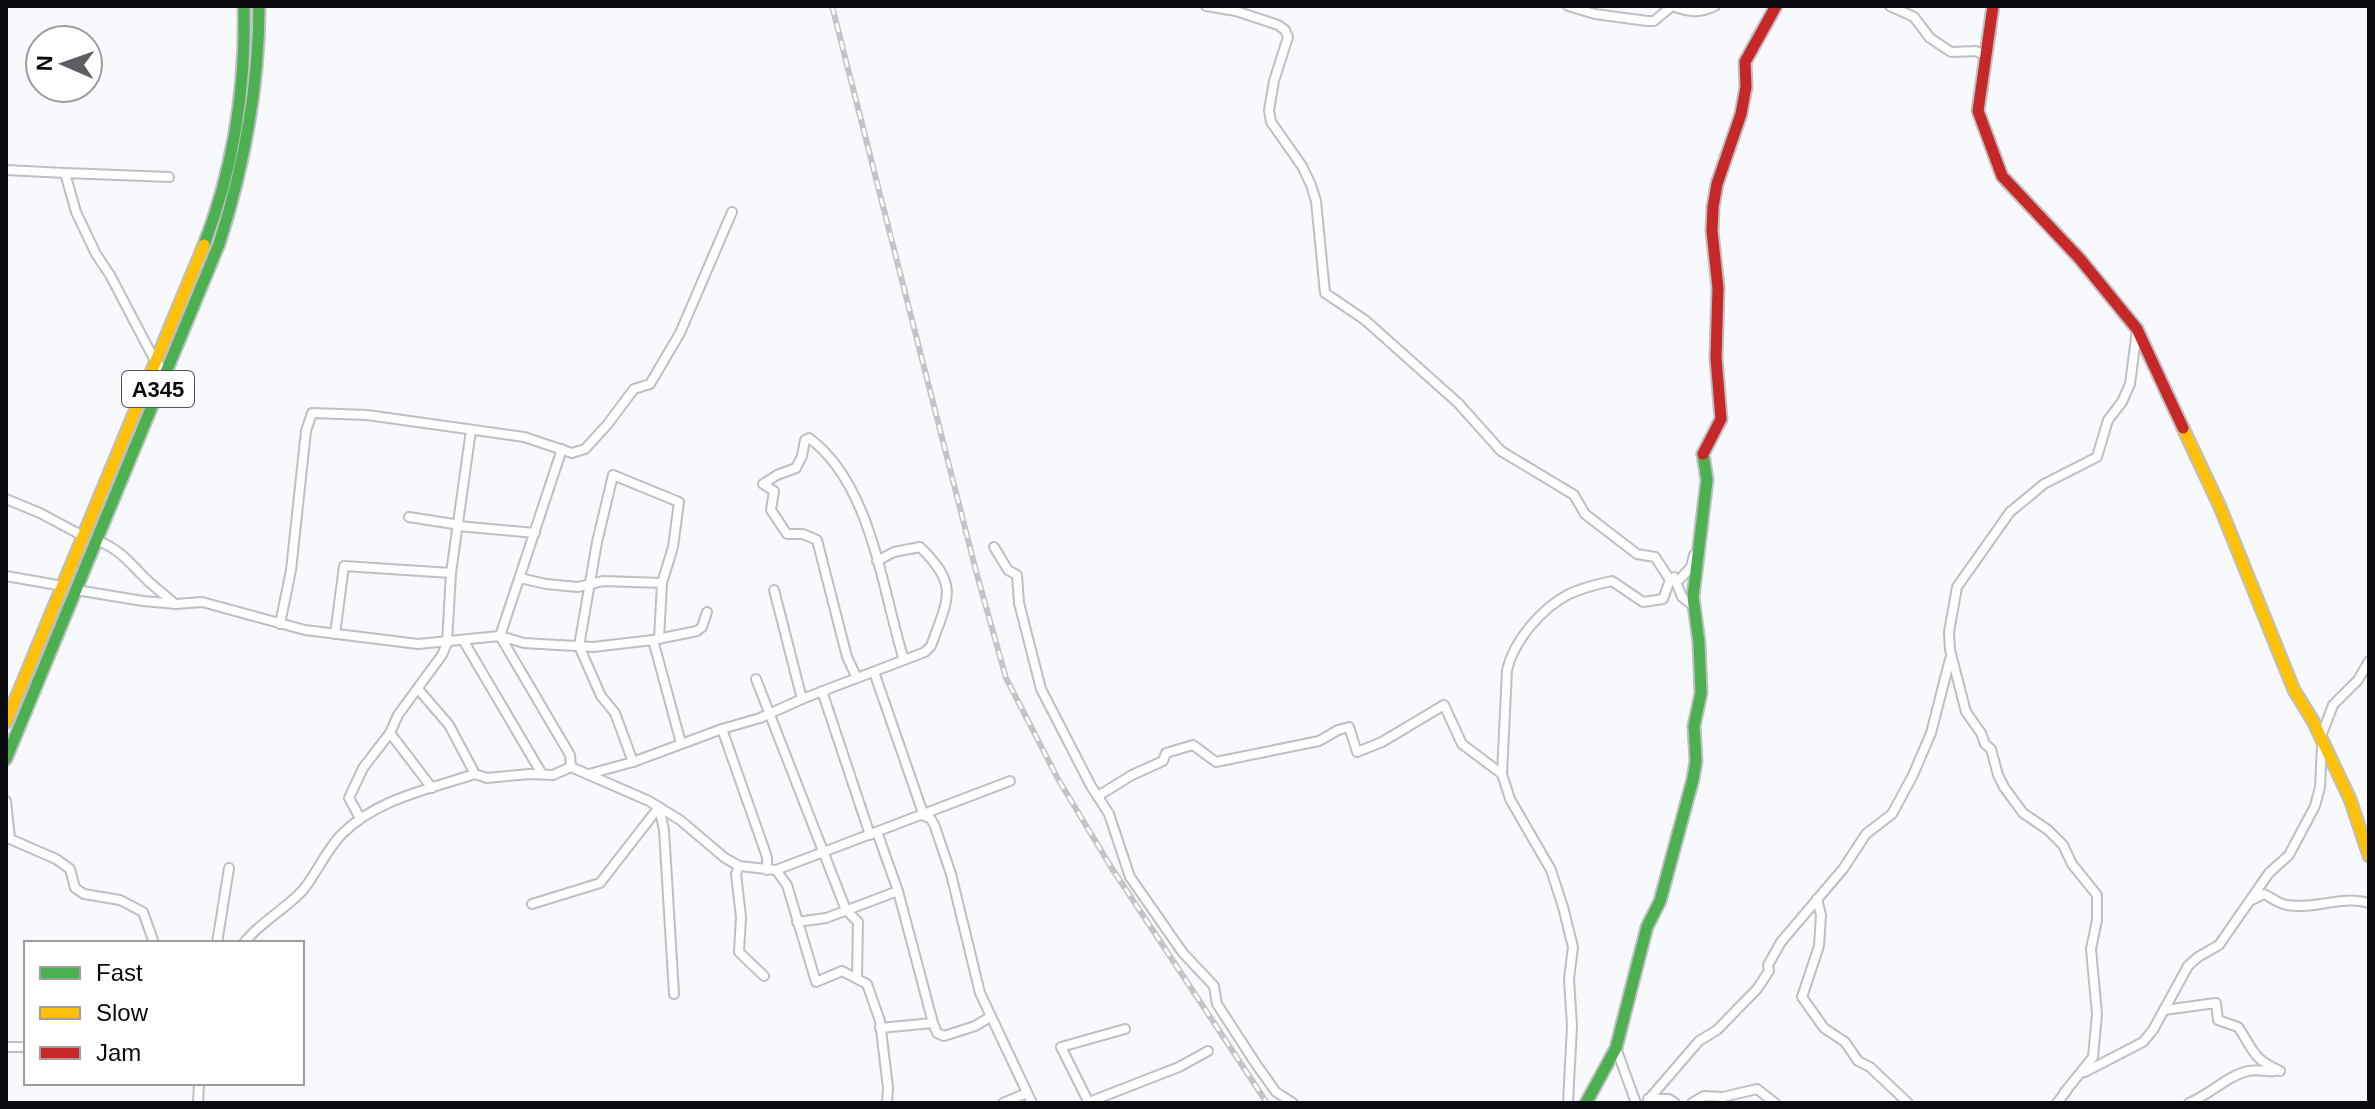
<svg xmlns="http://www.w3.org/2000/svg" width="2375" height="1109" font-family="Arial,sans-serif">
<rect width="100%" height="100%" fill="#f8f9fd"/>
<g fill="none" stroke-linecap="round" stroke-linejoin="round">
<g stroke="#bebfc4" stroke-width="12">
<g id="street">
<path d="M1206 6 1236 11 1278 25 1285 30 1288 37 1274 81 1269 110 1271 122 1302 166 1311 185 1316 201 1325 293 1365 320 1458 403 1501 451 1574 495 1585 514 1637 554 1655 557 1670 580"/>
<path d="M1568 6 1595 14 1647 21H1654L1672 6C1689 12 1699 14 1715 6"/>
<path d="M1890 6 1914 17 1930 38 1951 52 1976 51 1984 55"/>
<path d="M6 170 65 173 76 212 96 254 110 275 154 359 165 372"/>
<path d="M65 173 169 177"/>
<path d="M562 449 500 636 570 755 571 767"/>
<path d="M6 499 40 513 83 536"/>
<path d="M409 517 460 525"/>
<path d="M458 526 535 533"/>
<path d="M96 540C117 548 127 559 141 574 151 585 164 594 175 604"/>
<path d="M994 547 1008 570 1017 575 1019 603 1041 689 1091 786 1109 814 1130 877 1183 953 1214 986 1217 1004 1256 1064 1276 1092 1293 1103"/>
<path d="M6 576 63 586"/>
<path d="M1674 577 1682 597 1695 607"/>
<path d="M520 578 546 584 578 587 603 581 662 583 659 639"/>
<path d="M76 590 143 601 176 604 202 602 305 630 418 644 500 636 524 643 593 647 653 640 697 631 702 627 707 612"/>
<path d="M774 590 802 699"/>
<path d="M280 624 291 570 306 431 312 413 367 415 524 437 572 453 585 449 607 425 634 389 650 384 680 333 732 212"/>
<path d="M335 634 344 566 451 573"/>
<path d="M463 640 542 774"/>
<path d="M653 640 681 743"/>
<path d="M874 672 924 816 930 818 934 824 951 874 980 993 1032 1103"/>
<path d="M857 678 847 657 817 540 803 534H787L771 510 774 491 763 484 777 475 796 468 802 456 805 440 809 438C872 484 882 591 904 660"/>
<path d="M756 679 846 910 858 922 857 977"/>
<path d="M418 689 449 725 475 774"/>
<path d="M822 691 870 835"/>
<path d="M722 729 767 857V870"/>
<path d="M390 733 432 788"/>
<path d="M2320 739 2333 705 2358 680 2369 661"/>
<path d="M633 762 615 713 601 696 579 646 597 542 613 475 679 502 673 547 662 583"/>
<path d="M589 774 633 762 722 729 760 718 802 699 925 652 931 646C948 598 960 586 920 547L894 552 877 561"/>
<path d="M1502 774 1507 670C1514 640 1542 608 1569 594 1582 588 1598 584 1612 581L1643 602 1663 599 1670 580 1678 581 1691 567 1694 555"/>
<path d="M1098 796 1132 775 1163 761 1166 753 1193 745 1216 762 1319 741 1338 730 1349 727 1357 752 1382 742 1444 705 1462 744 1502 774 1510 799 1551 870 1563 907 1573 947 1569 979 1572 1026 1568 1103"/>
<path d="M6 801 10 839"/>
<path d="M360 818 349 798 363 768 390 733 398 715 442 655 447 643 451 573 471 430"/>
<path d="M877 832 898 891 933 1023"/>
<path d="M10 839 56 859 70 869 75 888 84 894 120 900 143 912 154 943"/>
<path d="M739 866 736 874 741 917 739 952 764 976"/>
<path d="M776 870 787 885 816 982 842 971 867 984 880 1021 888 1088 887 1103"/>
<path d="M1817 899 1821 915 1819 946 1802 997 1824 1028 1845 1042 1858 1061 1870 1067 1908 1103"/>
<path d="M2252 900 2264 894C2272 898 2279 904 2287 905 2314 910 2341 895 2369 903"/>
<path d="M532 904 600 883 659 807 664 830 674 994"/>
<path d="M797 922 826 918 898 891"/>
<path d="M217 943 229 868"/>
<path d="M244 943C261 921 286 909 303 890 317 873 326 850 342 834 377 799 429 789 475 774L487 778 529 774 553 775 571 767 649 801 680 820 725 858 739 866 776 870 1010 781"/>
<path d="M2164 1010 2216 1003 2218 1020 2238 1027C2254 1050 2251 1058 2280 1071"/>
<path d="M880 1028 933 1023 937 1033 944 1036 975 1026 990 1017"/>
<path d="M6 1047H26"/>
<path d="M1616 1048 1636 1103"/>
<path d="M2085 1072 2143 1042 2153 1030 2188 966 2198 957 2219 945 2269 873 2289 855 2315 806 2320 787 2322 746"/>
<path d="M2064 1093 2093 1057 2097 1014 2091 949 2097 920V895L2072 864 2063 845 2048 830 2023 813 2004 787 1998 775 1991 749 1985 744 1981 733 1966 712 1950 650 1949 632 1957 587 2010 512 2044 484 2097 457 2108 420 2122 402 2130 384 2137 330"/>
<path d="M1648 1099H1669L1675 1103"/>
<path d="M1649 1099 1699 1041 1717 1030 1757 989 1769 971 1768 965 1781 942 1843 869 1866 834 1892 814 1913 775 1931 733 1950 659"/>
<path d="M1089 1102 1179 1067 1208 1051"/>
<path d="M198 1103 199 1083"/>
<path d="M1003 1103 1027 1093"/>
<path d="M1089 1103 1061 1047 1125 1029"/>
<path d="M1692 1103 1704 1096 1723 1097 1757 1089 1775 1103"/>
<path d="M2057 1103 2067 1090"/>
<path d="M2189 1103C2210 1095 2226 1076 2248 1071 2257 1069 2266 1072 2275 1071"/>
</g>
</g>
<g stroke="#bebfc4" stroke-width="15">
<g id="fast">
<path d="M204 245C234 167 246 89 244 6"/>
<path d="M6 759 219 244C244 166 259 88 259 6"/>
<path d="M1586 1103 1616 1048 1647 927 1660 901 1693 779 1696 761 1694 726 1701 693 1699 643 1693 597 1707 480 1703 454"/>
</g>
</g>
<g stroke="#bebfc4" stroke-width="15">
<g id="slow">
<path d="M2183 428 2220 507 2294 690 2313 721 2350 799 2369 856"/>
<path d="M6 722 204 245"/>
</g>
</g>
<g stroke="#bebfc4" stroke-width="15">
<g id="jam">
<path d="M1993 6 1978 111 2002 176 2080 259 2137 329 2183 428"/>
<path d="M1703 454 1721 419 1716 358 1718 288 1712 231 1713 207 1717 184 1741 114 1746 87 1745 62 1776 6"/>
</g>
</g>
<use href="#street" stroke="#fefeff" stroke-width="8"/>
<use href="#fast" stroke="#4caf50" stroke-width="11"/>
<use href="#slow" stroke="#ffc107" stroke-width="11"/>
<use href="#jam" stroke="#c62828" stroke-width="11"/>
<g stroke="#c4c4c6" stroke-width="6">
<path id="rail" d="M832 6 976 571 1006 678 1058 779 1111 867 1267 1103"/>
</g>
<use href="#rail" stroke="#fff" stroke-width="3" stroke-dasharray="9" stroke-linecap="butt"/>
</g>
<g text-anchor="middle" stroke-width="8" stroke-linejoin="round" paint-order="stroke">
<rect fill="#fff" stroke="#545458" stroke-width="2" x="122" y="371" width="72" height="36" rx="6"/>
<g font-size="22" font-weight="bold" fill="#0a0b11">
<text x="158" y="397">A345</text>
</g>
</g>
<rect width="2375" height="1109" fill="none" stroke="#0a0b11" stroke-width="16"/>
<rect x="24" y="941" width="280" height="144" fill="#ffffff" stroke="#9d9da0" stroke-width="2"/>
<rect x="40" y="967" width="40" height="12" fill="#4caf50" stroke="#9d9da0" stroke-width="2"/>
<text x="96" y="981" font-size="24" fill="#0a0b11">Fast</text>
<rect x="40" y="1007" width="40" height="12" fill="#ffc107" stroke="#9d9da0" stroke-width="2"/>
<text x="96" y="1021" font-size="24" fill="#0a0b11">Slow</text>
<rect x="40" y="1047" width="40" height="12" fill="#c62828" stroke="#9d9da0" stroke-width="2"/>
<text x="96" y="1061" font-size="24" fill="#0a0b11">Jam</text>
<g transform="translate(64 64) rotate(272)"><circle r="38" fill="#ffffff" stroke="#9d9da0" stroke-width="2"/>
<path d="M0-6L14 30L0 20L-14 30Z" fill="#5d5e64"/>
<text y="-12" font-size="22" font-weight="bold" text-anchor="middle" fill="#0a0b11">N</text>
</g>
</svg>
